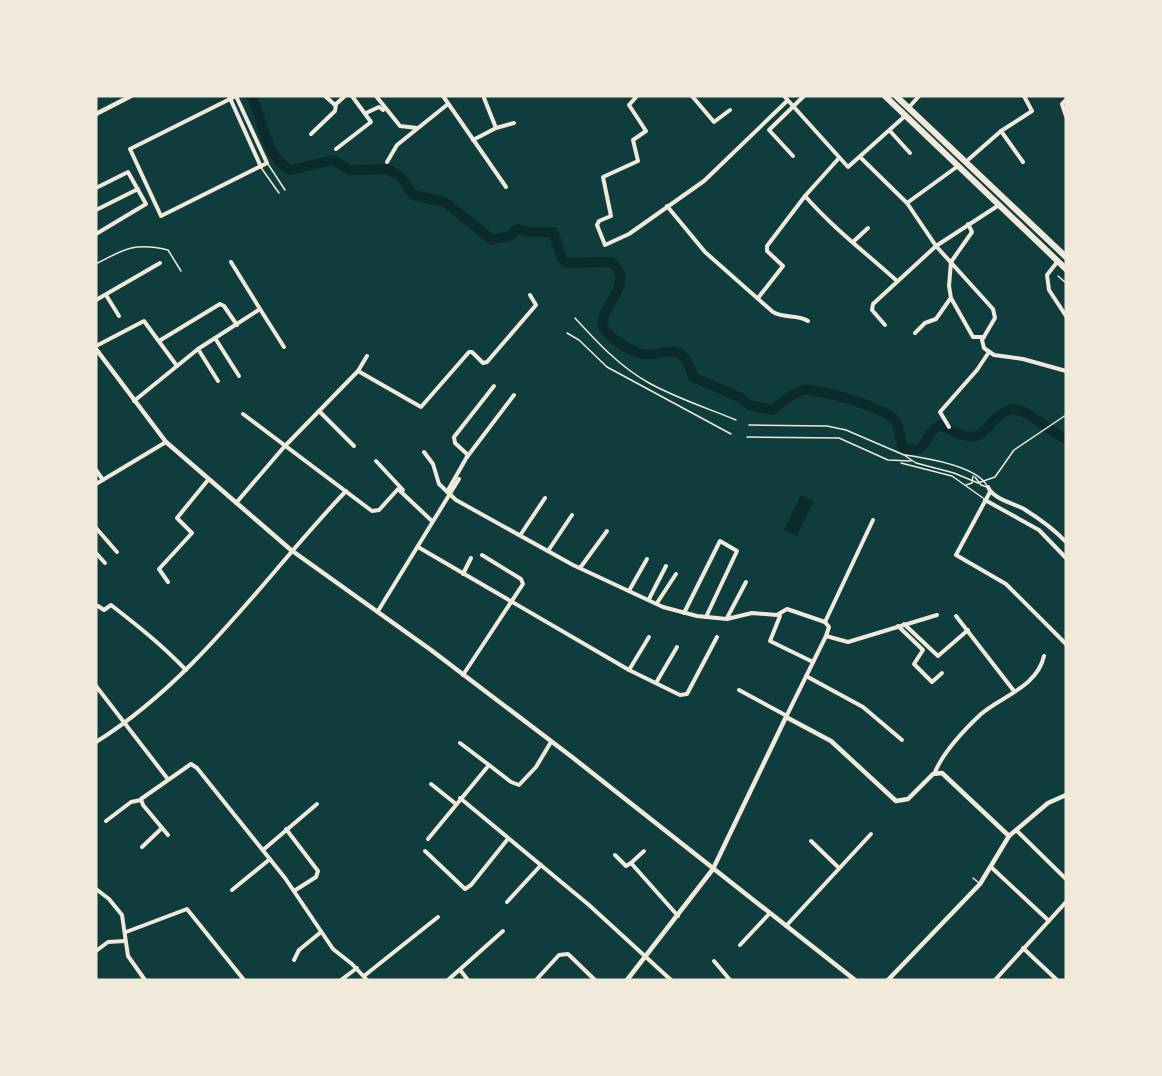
<svg xmlns="http://www.w3.org/2000/svg" width="1162" height="1076" font-family="'Space Grotesk',sans-serif">
<rect width="100%" height="100%" fill="#0f3d3e"/>
<path fill="#0a2a2b" d="M801 495 814 501 797 536 784 530Z"/>
<g fill="none" stroke-linecap="round" stroke-linejoin="round">
<path stroke="#0a2a2b" stroke-width="10" d="M251 96C265 122 263 154 290 170L333 160 350 170 388 169 401 177 413 195 445 202 492 240 509 236 518 229 529 232H553L562 259 566 263 611 262C639 283 593 313 604 328 610 338 631 352 642 354 654 357 675 346 683 356 688 360 691 371 693 377L741 398 749 405 772 410C781 403 792 393 803 390 818 388 885 408 895 420 900 428 900 439 902 447 932 457 920 434 941 425 991 453 976 424 1011 409 1031 410 1047 431 1066 439"/>
<g stroke="#f1e9da" stroke-width="1.5">
<path d="M268 164 285 190"/>
<path d="M262 169 279 193"/>
<path d="M96 264C124 249 135 242 168 250L181 271"/>
<path d="M1058 276 1066 283"/>
<path d="M575 318C598 343 620 367 649 383 676 398 707 408 736 420"/>
<path d="M567 333 579 340 607 367 731 434"/>
<path d="M749 425 827 426 846 430 904 455 916 463 954 473 978 483 995 477 1014 450 1066 415"/>
<path d="M747 437 839 438 888 460 911 461"/>
<path d="M905 455C926 458 977 466 987 486"/>
<path d="M901 463 952 476 983 498"/>
<path d="M975 477 981 485 987 487"/>
<path d="M966 485 972 483 973 476"/>
<path d="M973 878 979 883"/>
</g>
<g stroke="#f1e9da" stroke-width="4">
<path d="M229 96 261 167"/>
<path d="M236 96 267 163 161 216 130 149 236 96"/>
<path d="M325 96 335 105"/>
<path d="M376 96 400 126 417 128"/>
<path d="M443 96 506 187"/>
<path d="M637 96 629 105 646 131 633 140 638 161 603 177 611 216 599 221 597 225 605 245 629 234 704 181 787 101"/>
<path d="M692 96 714 122 730 110"/>
<path d="M784 96 848 167 905 116"/>
<path d="M484 98 496 128"/>
<path d="M1066 100 1062 104 1066 116"/>
<path d="M336 104 345 96"/>
<path d="M911 105 919 96"/>
<path d="M366 113 379 107 383 110"/>
<path d="M890 131 910 153"/>
<path d="M1001 131 1023 162"/>
<path d="M311 134 335 111 336 104"/>
<path d="M473 140 496 128 514 123"/>
<path d="M336 149 371 122 352 96"/>
<path d="M793 156 769 130 804 96"/>
<path d="M861 158 907 203 936 246 993 309 995 318 982 340 984 348 994 355 1023 359 1066 371"/>
<path d="M969 159 1001 131 1032 111 1024 96"/>
<path d="M387 162 397 145 448 104"/>
<path d="M96 188 128 172 146 204 96 234"/>
<path d="M805 196C833 228 866 253 897 281"/>
<path d="M907 203 958 166"/>
<path d="M667 206 705 252 773 312C785 319 797 314 808 321"/>
<path d="M96 210 138 189"/>
<path d="M968 224 972 232 951 262 949 286 951 298 973 337H984"/>
<path d="M854 241 868 228"/>
<path d="M1058 261 1047 275 1049 290 1066 316"/>
<path d="M106 295 119 316"/>
<path d="M758 298 783 266 767 251V246L805 196 839 158"/>
<path d="M96 300 160 263"/>
<path d="M260 309 284 347"/>
<path d="M885 325 872 310 873 304 936 246 999 205"/>
<path d="M915 333 925 323 936 319 950 299"/>
<path d="M215 338 239 376"/>
<path d="M159 341 220 304 224 306 237 325"/>
<path d="M96 346 144 321 177 366"/>
<path d="M198 349 218 381"/>
<path d="M358 371 421 407 469 352H472L483 363 487 362 536 305 530 295"/>
<path d="M134 401 198 349 260 309 231 262"/>
<path d="M319 411 354 446"/>
<path d="M243 414 372 511 379 510 398 489 432 521"/>
<path d="M949 427 940 412 977 370 989 352"/>
<path d="M424 452 433 464 439 484 456 500 573 565 663 607 697 616 727 619 752 613 777 615 787 609 825 622"/>
<path d="M467 457 514 395"/>
<path d="M376 461 403 490"/>
<path d="M96 470 103 480"/>
<path d="M96 484 166 442"/>
<path d="M988 487C993 499 1013 503 1024 509 1040 519 1054 529 1066 542"/>
<path d="M447 492 468 455 455 443 454 437 494 386"/>
<path d="M990 492 956 555 1006 584 1066 644"/>
<path d="M985 500 1039 530 1066 558"/>
<path d="M236 503 284 447 358 371 367 356"/>
<path d="M96 528 117 552"/>
<path d="M521 534 545 498"/>
<path d="M418 547 629 670 680 695 687 694 717 637"/>
<path d="M548 551 572 515"/>
<path d="M96 553 105 563"/>
<path d="M580 568 607 531"/>
<path d="M463 574 471 558"/>
<path d="M168 582 159 569 192 533 177 518 208 480"/>
<path d="M630 589 647 559"/>
<path d="M649 599 666 566"/>
<path d="M657 603 676 574"/>
<path d="M98 606 104 610 111 605C138 626 162 645 186 670"/>
<path d="M378 611 459 479"/>
<path d="M684 613 720 541 737 551 706 617"/>
<path d="M780 616 770 641 813 662"/>
<path d="M956 616 1014 691"/>
<path d="M727 618 746 582"/>
<path d="M825 622 873 520"/>
<path d="M904 624 938 656 968 630"/>
<path d="M898 626 923 650 914 664 932 682 942 673"/>
<path d="M826 636 848 642 937 615"/>
<path d="M629 670 649 637"/>
<path d="M463 675 523 584 521 579 482 555"/>
<path d="M806 676 863 707 902 740"/>
<path d="M656 683 677 647"/>
<path d="M96 686 167 778"/>
<path d="M739 690 787 716"/>
<path d="M786 717 826 636 829 627 825 622"/>
<path d="M96 742C197 679 265 576 346 491"/>
<path d="M460 743 489 765"/>
<path d="M935 772C944 751 964 730 981 714 1002 696 1037 687 1044 656"/>
<path d="M431 784 456 804"/>
<path d="M460 798 589 905 671 980"/>
<path d="M106 821 131 802 141 800"/>
<path d="M286 829 318 871 316 877 294 891"/>
<path d="M1016 830 1066 879"/>
<path d="M168 835 143 805 141 799 191 764 197 768 285 878 333 949 352 964 367 980"/>
<path d="M428 839 489 765 511 782 519 785 536 767 551 742"/>
<path d="M811 841 839 868"/>
<path d="M142 847 162 828"/>
<path d="M263 850 317 804"/>
<path d="M425 851 465 889 471 885 507 840"/>
<path d="M615 855 626 866 631 863 678 916"/>
<path d="M631 863 644 851"/>
<path d="M991 867 1049 921"/>
<path d="M96 889 109 899 122 915 128 956 145 980"/>
<path d="M232 890 270 859"/>
<path d="M507 902 541 865"/>
<path d="M786 926 871 834"/>
<path d="M126 932 187 909 244 980"/>
<path d="M740 945 769 914"/>
<path d="M1023 948 1057 980"/>
<path d="M96 951 108 942 125 941"/>
<path d="M294 960 299 950 321 932"/>
<path d="M714 961 730 980"/>
<path d="M460 970 468 980"/>
<path d="M364 976 438 917"/>
<path d="M341 980 357 968"/>
<path d="M448 980 503 931"/>
<path d="M536 980 559 955 568 954 595 980"/>
<path d="M995 980 1066 902"/>
</g>
<g stroke="#f1e9da" stroke-width="4.5">
<path d="M96 114 131 96"/>
<path d="M96 349 166 442 291 550 431 650 572 757 855 980"/>
<path d="M627 980 713 869 786 717 831 741 896 801 908 799 933 774 942 773 1009 836"/>
<path d="M888 980 980 884 1009 836 1048 803 1066 795"/>
</g>
<g stroke="#f1e9da" stroke-width="6">
<path d="M885 96 1066 269"/>
<path d="M896 96 1066 257"/>
</g>
</g>
<rect width="1162" height="1076" fill="none" stroke="#f1e9da" stroke-width="195"/>
</svg>
